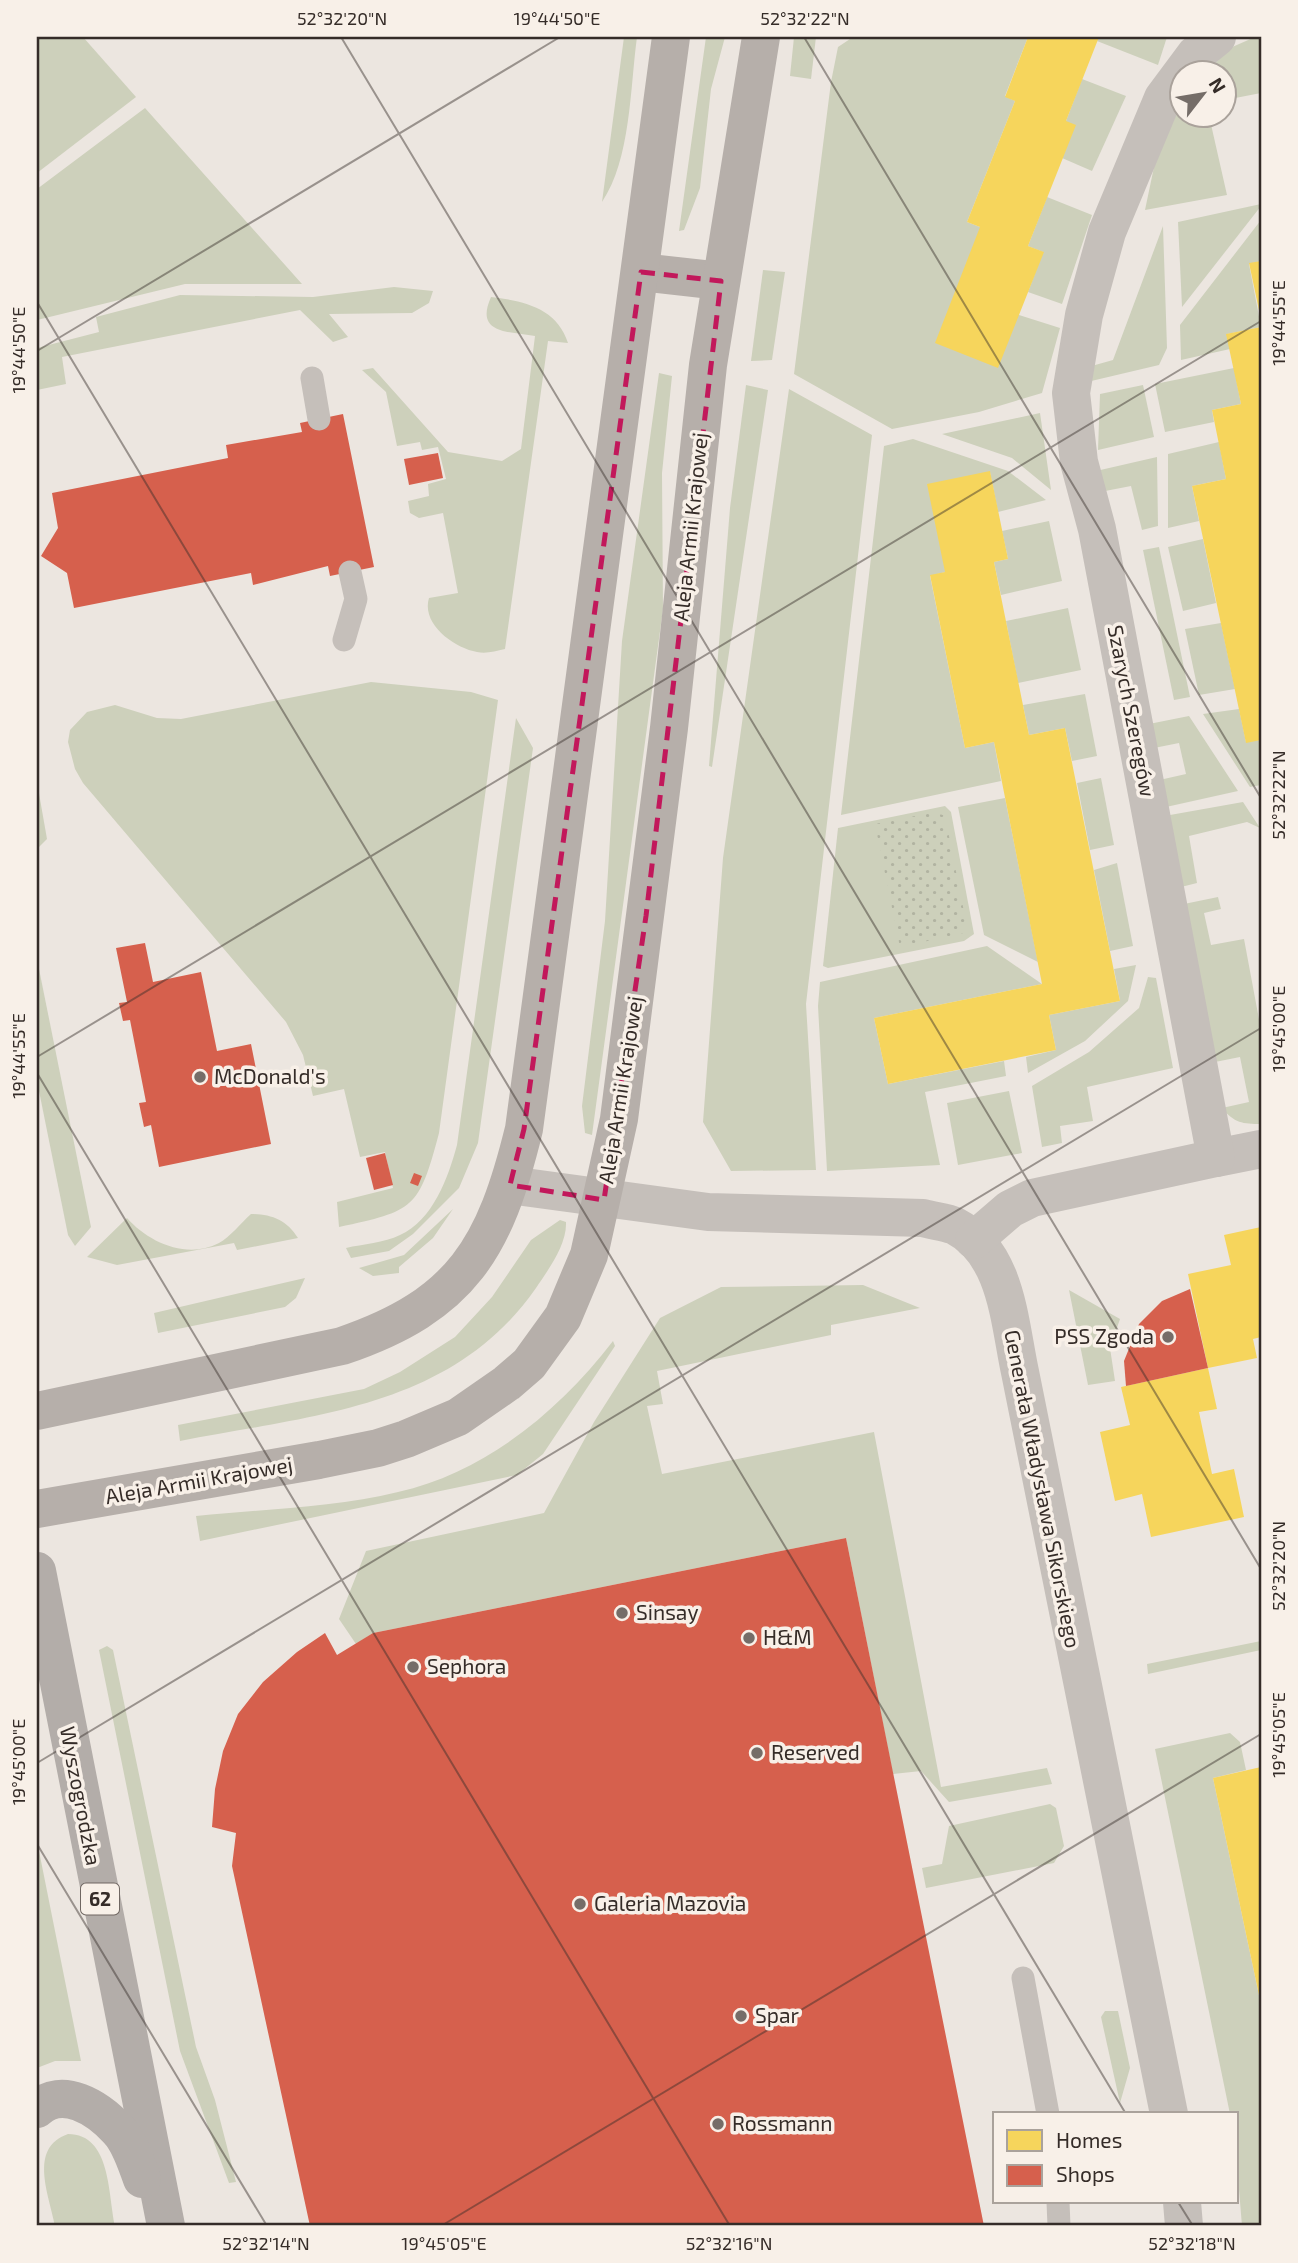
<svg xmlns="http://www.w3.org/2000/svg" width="1298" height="2263" font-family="'Exo 2',sans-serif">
<defs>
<pattern id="park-dots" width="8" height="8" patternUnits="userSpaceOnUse" patternTransform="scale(1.75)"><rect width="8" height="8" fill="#cdd0bb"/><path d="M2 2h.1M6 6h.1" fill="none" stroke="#b1b3a1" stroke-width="1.8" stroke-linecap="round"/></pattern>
</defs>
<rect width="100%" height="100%" fill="#ece6e0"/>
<g fill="#cdd0bb">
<path d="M37 37H83L136 97 37 173Z"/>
<path d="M624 37H637C630 88 631 159 602 202Z"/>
<path d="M706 37H725L711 89 700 188 684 230 679 231Z"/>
<path d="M794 37H816L811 79 790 76Z"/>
<path d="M853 37H1028L1005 96 1015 101 967 222 980 227 1019 315 1060 328 1042 393 979 412 892 429 794 374 831 82 838 47Z"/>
<path d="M1099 37H1167L1158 65 1097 41Z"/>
<path d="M1255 37H1261V93L1225 100 1224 74H1205L1230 48Z"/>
<path d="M1082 79 1126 96 1092 171 1062 158 1066 121Z"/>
<path d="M1182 100V116H1213L1210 120 1227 195 1145 210 1154 167Z"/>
<path d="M145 108 302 284H185L37 320V189Z"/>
<path d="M1047 197 1092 215 1062 304 1028 292 1043 252 1028 246Z"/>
<path d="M1261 204V206L1182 307 1178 222Z"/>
<path d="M1261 220V261L1249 264 1261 327 1227 334 1230 349 1181 360 1180 325Z"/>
<path d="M1163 226 1167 348 1159 365 1087 382 1088 367 1113 360Z"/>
<path d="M763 270 785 272 772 360 751 361Z"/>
<path d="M394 287 433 291 429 303 412 313 329 314 348 337 333 342 300 310 62 357 66 384 37 390V348L99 332 96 317 180 295 313 297Z"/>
<path d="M491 297C524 301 557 308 568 343L548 341 505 649C495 651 487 654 477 652 454 648 421 624 429 598L458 593 443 513 419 518 410 513 408 501 429 496 428 484 446 479 438 447 422 450 420 442 397 446 386 392 362 370 373 368 448 452 502 461 521 449 535 336C510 331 474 335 491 297Z"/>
<path d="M1234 368 1241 404 1212 410 1214 422 1165 432 1155 384Z"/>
<path d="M659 373 672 376 662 473 663 609 592 1135 585 1133 582 1106 605 921 622 641Z"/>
<path d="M746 385 768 390 712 767 709 766 730 508Z"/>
<path d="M1143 385 1154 437 1098 450 1100 394Z"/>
<path d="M789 389 872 435 806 1004 816 1170 731 1171 703 1122 723 858Z"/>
<path d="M1040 413 1051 490 1012 458 942 434Z"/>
<path d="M913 439 1008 471 1046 500 998 512 990 472 945 572 930 576 965 748 994 742 1001 781 841 815 884 446Z"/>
<path d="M1219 442 1226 479 1192 486 1199 521 1168 528V454Z"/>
<path d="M1157 457 1158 526 1142 530 1131 486 1100 492 1096 471Z"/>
<path d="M1049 521 1062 581 1001 595 994 562 1008 559 1002 531Z"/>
<path d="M1203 539 1216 603 1183 611 1168 547Z"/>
<path d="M1159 547 1190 697 1174 700 1143 550Z"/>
<path d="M1068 608 1081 670 1018 683 1006 621Z"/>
<path d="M1221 623 1235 689 1199 695 1185 629Z"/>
<path d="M371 682 471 692 498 700 439 1133C419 1209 414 1211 339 1227L337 1202 393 1188 385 1152 360 1157 344 1089 313 1096 303 1055 286 1022 83 783 75 769 68 742 70 730 87 712 115 705 157 718 181 719Z"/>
<path d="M1085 694 1097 756 1072 761 1065 728 1029 735 1023 705Z"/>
<path d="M1239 709 1246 742 1261 740V785L1250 787 1203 714Z"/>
<path d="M1189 716 1238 791 1166 807 1155 781 1186 774 1179 743 1149 749 1144 725Z"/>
<path d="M516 718 533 748 478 1143 459 1188 413 1234 389 1251 351 1258 346 1248C363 1244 384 1243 400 1235 433 1220 448 1178 457 1145Z"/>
<path d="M1101 778 1114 845 1090 850 1077 783Z"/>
<path d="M37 782 47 839 37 849Z"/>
<path d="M1005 798 1038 962 984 935 958 807Z"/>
<path d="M1243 802 1260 828 1247 822 1189 836 1197 883 1177 888 1170 815Z"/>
<path d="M945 806 951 812 974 934 964 941 828 968 823 966 838 828Z"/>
<path d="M1117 863 1133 946 1110 951 1094 870Z"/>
<path d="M1218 897 1221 909 1204 913 1211 945 1244 939 1261 1030V1124C1243 1124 1234 1123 1222 1108L1249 1102 1240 1057 1205 1064 1184 904Z"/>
<path d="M987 946 1042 984 874 1018 888 1084 1004 1061 1006 1076 925 1092 940 1165 827 1171 818 1006 820 982Z"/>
<path d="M37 959 91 1227 75 1246 68 1235 37 1081Z"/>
<path d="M1136 965 1128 1001 1085 1041 1028 1073 1026 1057 1056 1050 1049 1015 1120 1001 1114 969Z"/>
<path d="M1148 977 1156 978 1173 1068 1087 1087 1093 1121 1060 1126 1062 1143 1042 1147 1032 1086 1089 1052 1139 1008Z"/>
<path d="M1009 1091 1022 1153 958 1165 947 1103Z"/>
<path d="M453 1209 433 1238 399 1267V1273L373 1276 359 1268 404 1255Z"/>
<path d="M251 1214C271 1214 287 1220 298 1238L237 1250 234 1243 117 1265 87 1257 127 1218C148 1242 187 1260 219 1243 230 1237 241 1223 251 1214Z"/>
<path d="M560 1220 566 1222C567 1245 548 1270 536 1288 452 1409 312 1415 180 1441L178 1425 364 1389 400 1372 455 1337 492 1297 531 1240Z"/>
<path d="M305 1278 296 1298 285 1307 158 1333 154 1313Z"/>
<path d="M863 1285 920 1308 831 1325V1335L657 1371 663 1404 647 1406 662 1474 874 1432 941 1787 1047 1768 1052 1784 949 1802 921 1771 893 1774 846 1538 373 1633 356 1644 339 1619 366 1551 544 1513 594 1422 660 1318 721 1287Z"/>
<path d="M1069 1290 1120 1319 1110 1348 1115 1381 1088 1385Z"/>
<path d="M613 1341 615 1346 543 1454 517 1475 200 1541 196 1516C263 1509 333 1508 398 1492 486 1472 559 1411 613 1341Z"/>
<path d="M1261 1641V1650L1148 1674 1147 1664Z"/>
<path d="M107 1646 113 1650 196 2047 215 2100 236 2182 229 2183 180 2051 99 1650Z"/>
<path d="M1230 1733 1240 1742 1246 1770 1213 1778 1261 2005V2226H1242L1237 2165V2114H1230L1155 1749Z"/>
<path d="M1050 1804 1056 1808 1064 1846 1054 1863 926 1888 922 1868 942 1864 949 1826Z"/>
<path d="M37 1841 81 2061H55L37 2068Z"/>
<path d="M1105 2011H1118L1130 2068 1120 2103 1101 2017Z"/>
<path d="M68 2134C111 2134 108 2194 115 2226H55C49 2194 28 2148 68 2134Z"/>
</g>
<path fill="url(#park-dots)" d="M935 812 945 816 968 932 900 947 875 824Z"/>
<g fill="#f6d55c">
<path d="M1028 37H1099L1066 121 1076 125 1028 246 1044 252 998 368 935 343 980 227 967 222 1015 101 1005 97Z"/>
<path d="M1261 261V315H1260L1249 263Z"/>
<path d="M1261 327V740L1246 743 1192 486 1226 479 1212 410 1241 404 1226 334Z"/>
<path d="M990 471 1008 559 994 562 1029 735 1065 728 1120 1001 1049 1015 1056 1050 888 1084 874 1018 1042 984 994 742 965 748 930 575 945 572 927 484Z"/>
<path d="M1261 1227V1337L1253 1339 1257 1358 1208 1368 1188 1274 1231 1265 1224 1235Z"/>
<path d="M1208 1368 1217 1409 1199 1412 1212 1474 1234 1469 1244 1517 1151 1537 1142 1494 1115 1501 1100 1432 1130 1425 1121 1387Z"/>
<path d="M1261 1767V2000H1260L1213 1778Z"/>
</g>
<g fill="#d6604d">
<path d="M343 414 374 567 330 576 328 566 253 585 251 573 74 608 67 573 41 556 58 528 52 493 228 458 226 445 302 432 300 423Z"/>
<path d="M438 453 443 478 409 485 404 459Z"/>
<path d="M145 943 153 982 201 972 217 1051 251 1044 271 1144 159 1167 151 1125 144 1127 139 1103 146 1102 130 1020 123 1021 119 1003 127 1002 116 948Z"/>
<path d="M385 1153 393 1185 374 1190 366 1158Z"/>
<path d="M414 1173 422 1176 418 1186 410 1183Z"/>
<path d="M1190 1289 1208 1368 1126 1386 1124 1361 1139 1324 1162 1301Z"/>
<path d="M846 1538 984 2226H310L232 1866 236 1833 212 1827 215 1789 223 1751 238 1714 263 1682 297 1652 325 1633 337 1655 373 1633Z"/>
</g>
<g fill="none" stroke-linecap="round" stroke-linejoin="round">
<g stroke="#c5bfba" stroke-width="23">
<path d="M312 378 319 419"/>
<path d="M344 640 356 599 350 572"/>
<path d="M1023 1978 1048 2114"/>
<path d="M1058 2202 1059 2226"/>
</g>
<g stroke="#c5bfba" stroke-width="38">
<path d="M1216 1158 1261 1149"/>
<path d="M510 1185 708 1212 923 1218C933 1221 946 1222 955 1226 1007 1253 1009 1321 1020 1372L1169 2114"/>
<path d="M974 1240 1010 1209 1032 1198 1216 1158 1097 529 1079 462 1071 393 1084 315 1107 232 1163 98 1195 55 1217 37"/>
<path d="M1182 2202 1184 2226"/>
</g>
<g stroke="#b6afaa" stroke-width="38">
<path d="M641 272 721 281"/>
<path d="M37 1411 342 1346C463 1305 495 1247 524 1129L671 37"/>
<path d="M37 1509 319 1460 378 1448 406 1439 458 1417 507 1383 529 1364 563 1317 589 1255 619 1119 669 728 708 365 761 37"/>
</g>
<g stroke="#b3ada9" stroke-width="38">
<path d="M37 1571 166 2226"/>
<path d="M37 2109C62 2085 98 2108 118 2130 130 2142 136 2163 142 2179"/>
</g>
</g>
<path fill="none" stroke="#c2185b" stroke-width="5" stroke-dasharray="14 9" stroke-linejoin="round" d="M641 272 721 281 646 916 604 1200 510 1185 524 1129Z"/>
<path fill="none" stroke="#352c28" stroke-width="2" stroke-opacity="0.45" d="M341 37 1261 1569M804 37 1261 798M37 302 1126 2114M37 351 560 37M37 1057 1261 321M37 1073 730 2226M37 1763 1261 1028M37 1844 267 2226M1178 2202 1193 2226M441 2226 1261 1734"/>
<g fill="#756d68" stroke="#f8f0e8" stroke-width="2.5">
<circle cx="200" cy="1077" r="7"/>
<circle cx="1168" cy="1337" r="7"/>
<circle cx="622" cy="1613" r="7"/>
<circle cx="749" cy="1638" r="7"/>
<circle cx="413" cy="1667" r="7"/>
<circle cx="757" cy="1753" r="7"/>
<circle cx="580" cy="1904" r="7"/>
<circle cx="741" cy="2016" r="7"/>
<circle cx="718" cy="2124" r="7"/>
</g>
<g text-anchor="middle" stroke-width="7" stroke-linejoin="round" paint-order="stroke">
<rect fill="#f8f0e8" stroke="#706762" stroke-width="2" x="81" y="1883.5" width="38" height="31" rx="5"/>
<g font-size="19" font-weight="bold" fill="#352c28">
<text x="100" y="1906">62</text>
</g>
<g font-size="21" fill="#352c28" stroke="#f8f0e8">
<text transform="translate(691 527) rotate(-84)" y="7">Aleja Armii Krajowej</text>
<text transform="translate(1131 711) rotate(79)" y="7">Szarych Szeregów</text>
<text transform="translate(621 1090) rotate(-81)" y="7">Aleja Armii Krajowej</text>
<text transform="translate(199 1481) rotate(-10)" y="7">Aleja Armii Krajowej</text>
<text transform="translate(1042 1489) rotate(79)" y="7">Generała Władysława Sikorskiego</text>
<text transform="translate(80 1796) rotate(79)" y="7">Wyszogrodzka</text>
</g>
<g font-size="21" fill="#352c28" stroke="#f8f0e8" text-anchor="start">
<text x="214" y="1084">McDonald's</text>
<text x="1154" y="1344" text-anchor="end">PSS Zgoda</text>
<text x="636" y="1620">Sinsay</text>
<text x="763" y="1645">H&amp;M</text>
<text x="427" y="1674">Sephora</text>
<text x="771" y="1760">Reserved</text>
<text x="594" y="1911">Galeria Mazovia</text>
<text x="755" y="2023">Spar</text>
<text x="732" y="2131">Rossmann</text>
</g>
</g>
<rect width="1298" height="2263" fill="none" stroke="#f8f0e8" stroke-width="77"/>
<rect x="993" y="2112" width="245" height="91" fill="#f8f0e8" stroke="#aaa29b" stroke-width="2"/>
<rect x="1007" y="2130" width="35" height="21" fill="#f6d55c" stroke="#aaa29b" stroke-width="2"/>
<text x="1056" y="2148" font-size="21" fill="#352c28">Homes</text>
<rect x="1007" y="2165" width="35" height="21" fill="#d6604d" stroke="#aaa29b" stroke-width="2"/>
<text x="1056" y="2182" font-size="21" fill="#352c28">Shops</text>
<g transform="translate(1203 94) rotate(59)"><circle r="33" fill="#f8f0e8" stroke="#aaa29b" stroke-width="2"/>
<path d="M0-5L12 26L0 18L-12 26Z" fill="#756d68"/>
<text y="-10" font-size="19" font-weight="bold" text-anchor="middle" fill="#352c28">N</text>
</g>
<rect x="38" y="38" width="1222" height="2186" fill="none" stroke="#352c28" stroke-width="2.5"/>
<g font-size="18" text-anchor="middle" fill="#352c28">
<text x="342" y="25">52°32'20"N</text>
<text x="557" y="25">19°44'50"E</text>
<text x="805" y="25">52°32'22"N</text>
<text transform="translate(1279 323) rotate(-90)" y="6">19°44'55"E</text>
<text transform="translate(19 350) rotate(-90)" y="6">19°44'50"E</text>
<text transform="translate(1279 795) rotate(-90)" y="6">52°32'22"N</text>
<text transform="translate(1279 1029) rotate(-90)" y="6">19°45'00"E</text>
<text transform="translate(19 1056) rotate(-90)" y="6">19°44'55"E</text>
<text transform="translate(1279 1566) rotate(-90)" y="6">52°32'20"N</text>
<text transform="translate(1279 1735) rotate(-90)" y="6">19°45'05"E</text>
<text transform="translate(19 1762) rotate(-90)" y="6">19°45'00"E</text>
<text x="266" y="2250">52°32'14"N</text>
<text x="444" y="2250">19°45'05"E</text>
<text x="729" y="2250">52°32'16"N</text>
<text x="1192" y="2250">52°32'18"N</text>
</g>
</svg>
